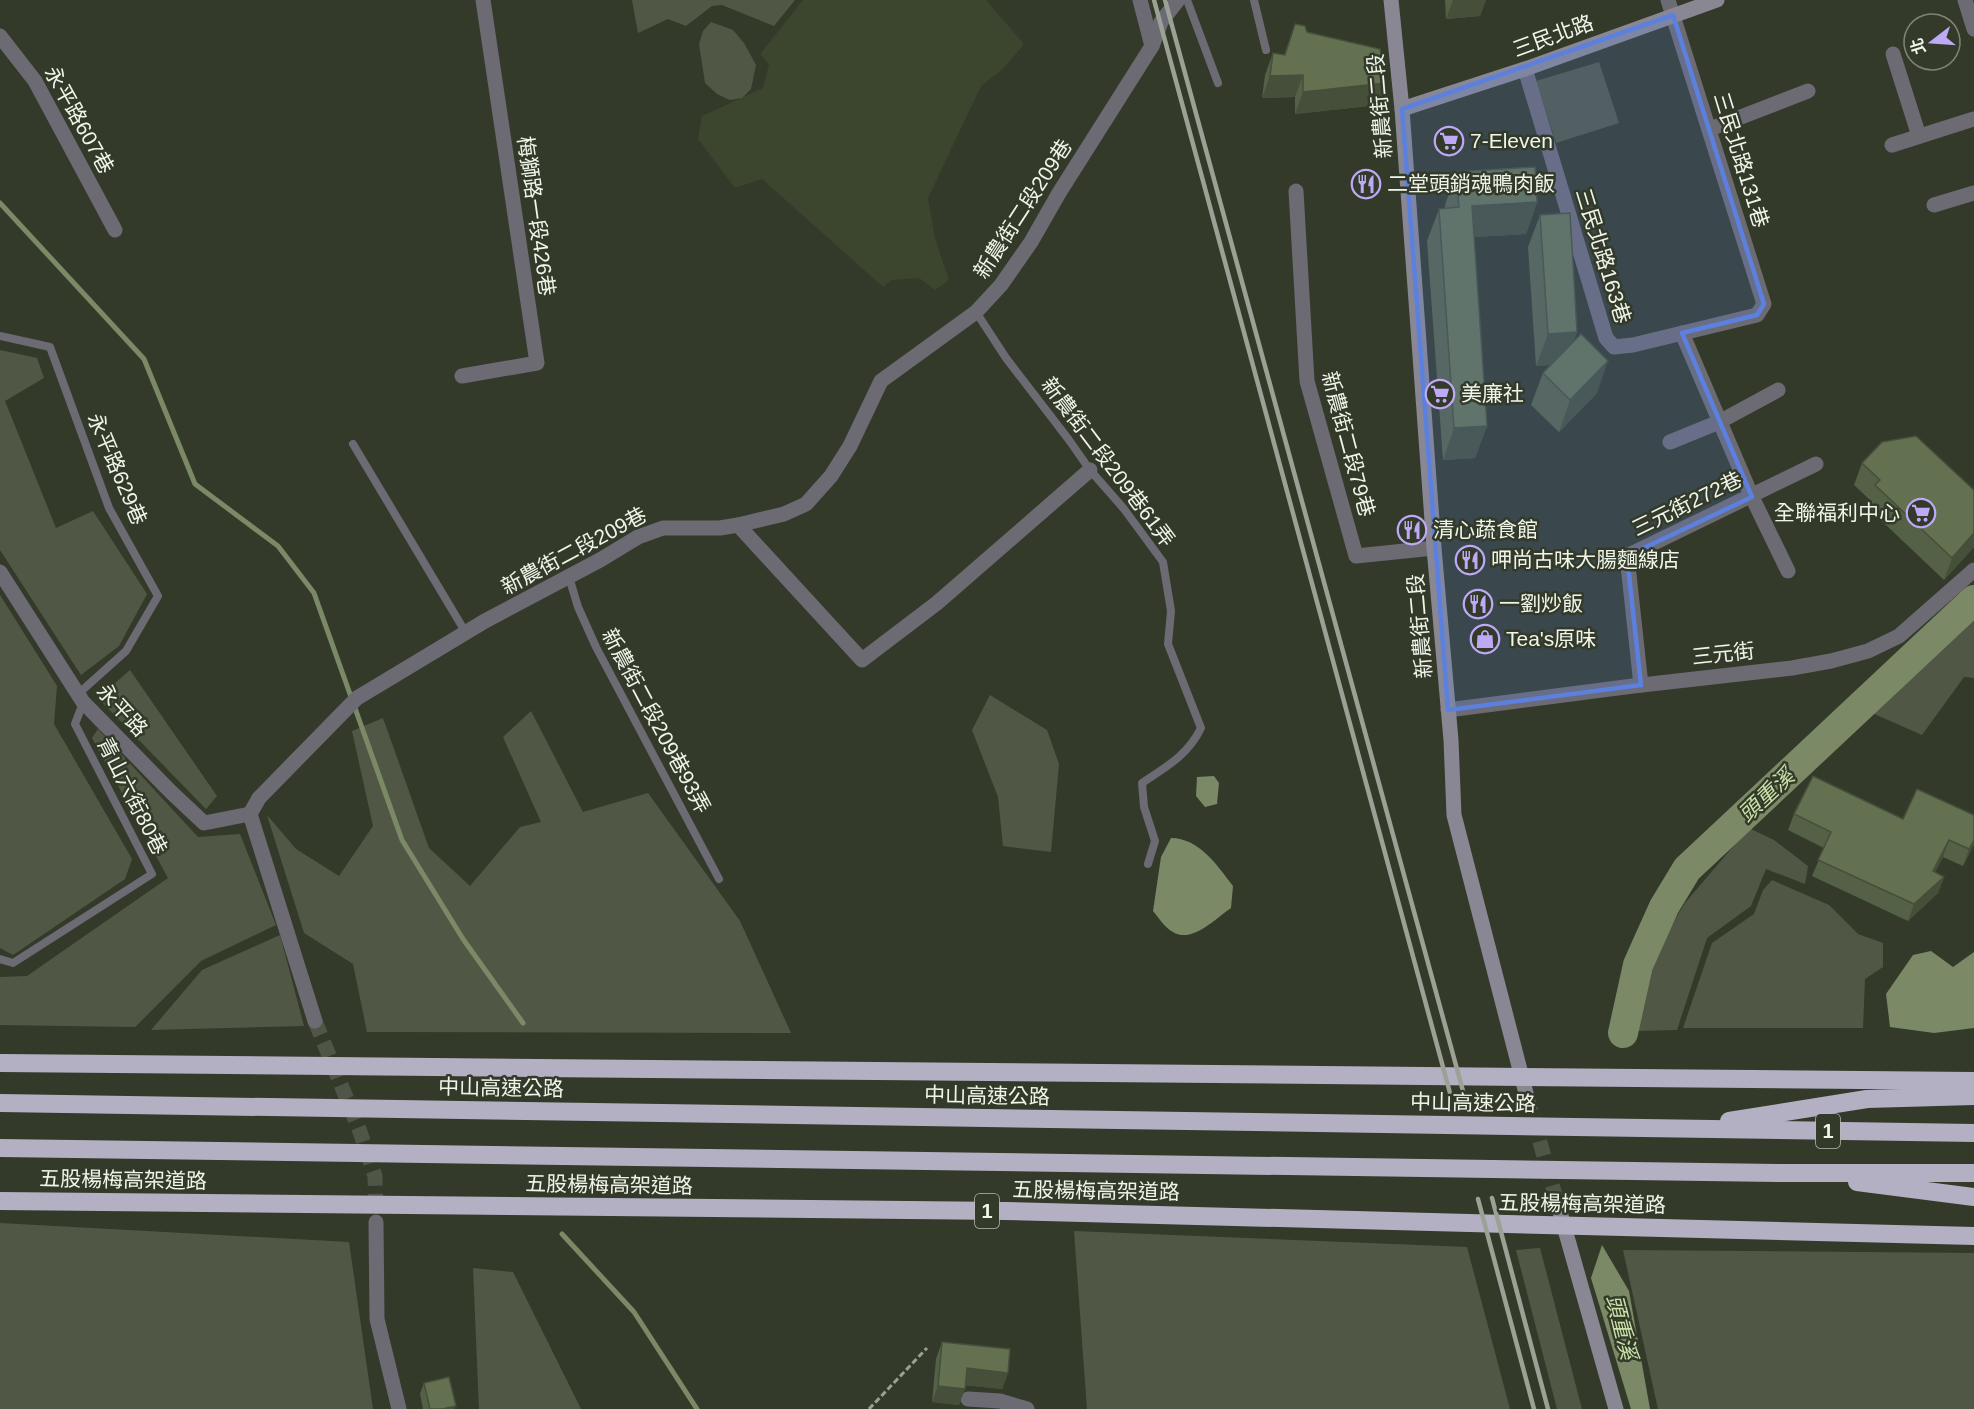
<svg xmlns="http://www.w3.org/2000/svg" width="1974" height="1409" font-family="Helvetica,'Noto Sans TC',sans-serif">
<rect width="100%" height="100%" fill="#333a2a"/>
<path fill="#3c452e" d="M803 0H986L1024 44 1004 68 981 86 928 198 935 239 949 280 935 290 919 278 892 280 883 287 762 179 735 188 698 139 702 116 763 88 769 64 760 54Z"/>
<g fill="#505845">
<path d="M632 0H795L774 26 722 5 712 6 686 26 668 19 638 33Z"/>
<path d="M711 22 733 30 744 43 756 65 751 89 742 98 730 100 717 94 705 83 699 44 703 31Z"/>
<path d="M1599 62 1619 123 1556 143 1536 81Z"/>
<path d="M0 350 37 358 44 378 5 401 56 528 93 511 147 594 119 646 81 675 0 550Z"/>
<path d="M0 595 57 686 54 724 132 859 125 879 13 955 0 948Z"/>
<path d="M1974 618V678L1964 677 1922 735 1872 713Z"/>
<path d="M130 670 217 796 206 809 98 698Z"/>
<path d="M990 695 1047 730 1059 764 1051 852 1003 846 998 797 972 730Z"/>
<path d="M531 711 583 812 648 793 740 921 791 1033 367 1032 353 964 304 933 267 815 296 849 339 876 373 826 352 731 383 718 429 848 470 886 520 827 541 822 503 737Z"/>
<path d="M98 729 198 837 240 834 276 925 201 961 135 1027 0 1025V977L27 976 168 878 92 738Z"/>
<path d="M1749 828 1774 840 1808 866 1805 884 1766 869 1751 906 1707 938 1677 1030 1636 1031 1655 952 1685 903Z"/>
<path d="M1772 880 1829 905 1858 934 1883 943V967L1865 979 1863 1028H1683L1712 943 1754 914 1763 890Z"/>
<path d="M280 935 304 1026 151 1030 202 970Z"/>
<path d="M0 1223 349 1242 373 1409H0Z"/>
<path d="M1074 1231 1467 1247 1510 1409H1087Z"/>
<path d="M1540 1248 1582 1409H1557L1516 1250Z"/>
<path d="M1623 1250 1974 1253V1409H1658Z"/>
<path d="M473 1268 513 1272 581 1409H479Z"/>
</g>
<g fill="#7b8967">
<path d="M1214 776 1219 783 1217 804 1205 807 1196 796 1197 777Z"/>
<path d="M1171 838C1199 838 1217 865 1233 886L1231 908C1216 918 1192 944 1173 932 1165 928 1159 918 1153 911L1161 857Z"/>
<path d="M1931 951 1953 967 1974 952V1028L1934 1033 1890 1027 1886 994 1913 955Z"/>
<path d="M1602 1245 1629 1291 1650 1409H1631L1591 1278Z"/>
</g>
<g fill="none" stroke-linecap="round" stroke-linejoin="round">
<g stroke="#7b8967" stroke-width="5">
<path d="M0 203 144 359 195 484 278 546 314 593 402 840 463 939 523 1023"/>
<path d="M562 1234 634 1312 697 1409"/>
</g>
<path stroke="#7b8967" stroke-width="30" d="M1623 1033 1638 965 1664 907 1687 869 1974 600"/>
<path stroke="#4f5647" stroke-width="15" stroke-dasharray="15 8" stroke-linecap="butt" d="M315 1021 359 1129 375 1176 376 1216"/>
<path stroke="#4f5647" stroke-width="15" stroke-dasharray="15 8" stroke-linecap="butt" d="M1527 1097 1560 1212"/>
<path stroke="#9aa093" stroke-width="3" stroke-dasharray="6 3" stroke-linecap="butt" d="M869 1409 927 1348"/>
<g stroke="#6c6a73" stroke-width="8">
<path d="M1187 0 1218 83"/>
<path d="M1254 0 1266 50"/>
<path d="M976 312 1006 358 1069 440 1090 470 1124 509 1163 562 1171 611 1168 644 1201 728C1188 755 1166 767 1142 783L1144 807 1155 841 1148 864"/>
<path d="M0 336 50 347 109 508 158 596 126 651 78 694"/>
<path d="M353 444 466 633"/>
<path d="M569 577 578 607 596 647 719 879"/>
<path d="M0 959 13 963 152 874 75 724 83 703"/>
</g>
<g stroke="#6c6a73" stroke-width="15">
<path d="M1140 0 1152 46"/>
<path d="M1965 0 1974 29"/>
<path d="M0 36 35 81 115 230"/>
<path d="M1893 54 1919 136"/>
<path d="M1525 69 1606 338 1614 347 1633 345 1757 315 1764 304 1668 0"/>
<path d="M1710 129 1808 91"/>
<path d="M1892 145 1974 119"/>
<path d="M1296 191 1307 381 1356 556 1434 548"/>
<path d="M1934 205 1974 193"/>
<path d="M1682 333 1752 497 1788 571"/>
<path d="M462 376 537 363 483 0"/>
<path d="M1670 442 1719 422 1778 390"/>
<path d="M738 525 862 660 937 603 1090 470"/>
<path d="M0 572 83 702 171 792 204 823 250 814"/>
<path d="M1641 685 1627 556 1816 464"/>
<path d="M1448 710 1633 686 1792 668 1831 661 1868 651 1899 636 1974 570"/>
<path d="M250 814 259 798 357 698 485 621 600 560 638 537 663 528H720L738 525 784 514 806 504 831 476 850 446 881 381 976 312 1001 285 1031 242 1059 193 1152 46 1161 22 1178 0"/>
<path d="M250 814 315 1021"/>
<path d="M376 1222 377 1319 399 1409"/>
<path d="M968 1399 1000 1401 1027 1409"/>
</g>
<g stroke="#898794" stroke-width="15">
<path d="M1391 0 1402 109 1434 548 1451 740 1454 815 1527 1097"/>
<path d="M1402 109 1525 69 1717 0"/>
<path d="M1560 1212 1616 1409"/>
</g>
<g stroke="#b4b0c4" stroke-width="18">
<path d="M0 1063 1974 1081"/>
<path d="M0 1103 1974 1133"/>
<path d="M1729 1121 1867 1099 1974 1096"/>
<path d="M0 1148 1778 1173H1974"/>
<path d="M1857 1182 1974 1197"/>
<path d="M0 1201 1005 1211 1974 1236"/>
</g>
<g stroke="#9ba194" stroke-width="4.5">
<path d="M1154 0 1450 1093"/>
<path d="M1165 0 1463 1091"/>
<path d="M1492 1198 1548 1409"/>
<path d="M1478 1199 1534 1409"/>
</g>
</g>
<g fill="#556146">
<path d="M1445 0H1486L1480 16 1446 19Z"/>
<path d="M1295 24 1386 83 1378 105 1295 114V97L1262 98 1265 75 1273 53 1284 55Z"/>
<path d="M1456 172 1537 202 1526 234 1474 237 1487 426 1475 458 1443 460 1427 241 1439 209 1445 208V205Z"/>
<path d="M1540 215 1577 332 1574 340 1597 393 1559 432 1531 405 1543 373 1550 365 1536 366 1528 247Z"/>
<path d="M1862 463 1974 547 1944 580 1867 507 1870 500 1854 485Z"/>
<path d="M1794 814 1903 819 1974 844 1963 866 1943 857 1935 872 1944 877 1938 893 1908 921 1812 876 1824 848 1788 830Z"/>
<path d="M942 1342 1008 1373 1002 1389 965 1385 959 1405 932 1402 936 1359Z"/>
<path d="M424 1383 456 1406 454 1409H423L420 1394Z"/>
</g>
<g fill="#454f39">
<path d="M1453 0H1486L1480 16 1446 19Z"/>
<path d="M1303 75 1295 97 1262 98 1270 76Z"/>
<path d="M1386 83 1378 105 1295 114 1303 92Z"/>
<path d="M1537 202 1526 234 1460 238 1472 206Z"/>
<path d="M1577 332 1566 364 1536 366 1548 334Z"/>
<path d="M1608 361 1597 393 1559 432 1570 400Z"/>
<path d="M1487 426 1475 458 1443 460 1454 428Z"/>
<path d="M1974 533V547L1944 580 1952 558Z"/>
<path d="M1949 840 1943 857 1927 888 1933 871Z"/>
<path d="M1974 840V844L1963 866 1969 849Z"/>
<path d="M1944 877 1938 893 1908 921 1914 904Z"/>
<path d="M967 1368 1008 1373 1002 1389 961 1385Z"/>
<path d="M938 1386 965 1389 959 1405 932 1402Z"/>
<path d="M456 1406 454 1409H442Z"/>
</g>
<g fill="#637151" stroke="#454f39" stroke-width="1.5">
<path d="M1295 24 1305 26 1307 32 1380 49 1386 83 1303 92V75L1270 76 1273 53 1285 55Z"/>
<path d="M1535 167 1537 202 1472 206 1487 426 1454 428 1439 209 1459 207 1456 172Z"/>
<path d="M1570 213 1577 332 1548 334 1540 215Z"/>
<path d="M1581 334 1608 361 1570 400 1543 373Z"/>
<path d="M1916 436 1974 490V533L1952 558 1875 485 1880 480 1862 463 1882 442Z"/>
<path d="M1813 776 1903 819 1917 789 1974 815V840L1969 849 1949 840 1933 871 1944 877 1914 904 1818 860 1831 832 1794 814Z"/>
<path d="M942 1342 1010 1349 1008 1373 967 1368 965 1389 938 1386Z"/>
<path d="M449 1377 456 1406 442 1409H430L424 1383Z"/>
</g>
<path fill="#5c80dd" fill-opacity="0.2" stroke="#5c80dd" stroke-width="4.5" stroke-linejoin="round" d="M1673 15 1764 304 1757 315 1682 333 1752 497 1627 556 1641 685 1448 710 1402 109Z"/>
<defs>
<g id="supermarket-ring" transform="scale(1.5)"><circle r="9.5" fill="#333a2a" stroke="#bda9f5" stroke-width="1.5"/><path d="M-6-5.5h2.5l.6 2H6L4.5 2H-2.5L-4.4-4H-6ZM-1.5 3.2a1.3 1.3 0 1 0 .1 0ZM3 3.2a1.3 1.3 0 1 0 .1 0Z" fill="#bda9f5"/></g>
<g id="restaurant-ring" transform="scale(1.5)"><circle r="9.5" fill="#333a2a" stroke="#bda9f5" stroke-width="1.5"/><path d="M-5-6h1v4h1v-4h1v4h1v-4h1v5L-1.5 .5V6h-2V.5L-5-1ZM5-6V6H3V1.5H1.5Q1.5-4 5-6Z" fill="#bda9f5"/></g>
<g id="shop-ring" transform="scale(1.5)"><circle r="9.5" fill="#333a2a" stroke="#bda9f5" stroke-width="1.5"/><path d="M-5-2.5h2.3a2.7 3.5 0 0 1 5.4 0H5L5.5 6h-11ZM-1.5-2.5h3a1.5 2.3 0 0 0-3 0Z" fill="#bda9f5"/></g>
</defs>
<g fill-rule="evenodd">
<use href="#supermarket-ring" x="1449" y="141"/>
<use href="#restaurant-ring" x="1366" y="184"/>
<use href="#supermarket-ring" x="1440" y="394"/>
<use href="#supermarket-ring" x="1921" y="513"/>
<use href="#restaurant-ring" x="1412" y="530"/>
<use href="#restaurant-ring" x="1470" y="560"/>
<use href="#restaurant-ring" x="1478" y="604"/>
<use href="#shop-ring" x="1485" y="639"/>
</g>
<g text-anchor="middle" stroke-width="5" stroke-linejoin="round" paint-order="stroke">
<g fill="#333a2a" stroke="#b7bdb0" stroke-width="1.5">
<rect x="1816" y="1114" width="24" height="34" rx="4.5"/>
<rect x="975" y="1194" width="24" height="34" rx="4.5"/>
</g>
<g font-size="20" font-weight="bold" fill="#f0f5ea">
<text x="1828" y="1138">1</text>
<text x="987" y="1218">1</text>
</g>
<g font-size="21" fill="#f0f5ea" stroke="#333a2a">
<text transform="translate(1553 36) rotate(-20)" y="7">三民北路</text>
<text transform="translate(1380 106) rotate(-95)" y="7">新農街二段</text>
<text transform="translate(79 120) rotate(61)" y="7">永平路607巷</text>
<text transform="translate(1741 160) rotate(73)" y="7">三民北路131巷</text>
<text transform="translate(1023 209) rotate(-57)" y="7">新農街二段209巷</text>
<text transform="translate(536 216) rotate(82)" y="7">梅獅路一段426巷</text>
<text transform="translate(1603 256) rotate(73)" y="7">三民北路163巷</text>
<text transform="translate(1348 444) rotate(75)" y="7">新農街二段79巷</text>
<text transform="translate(1108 462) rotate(53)" y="7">新農街二段209巷61弄</text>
<text transform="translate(117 469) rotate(67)" y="7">永平路629巷</text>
<text transform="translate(1687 504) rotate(-26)" y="7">三元街272巷</text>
<text transform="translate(574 551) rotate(-28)" y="7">新農街二段209巷</text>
<text transform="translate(1420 626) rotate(-95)" y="7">新農街二段</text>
<text transform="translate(1723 654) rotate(-6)" y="7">三元街</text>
<text transform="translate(122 710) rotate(47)" y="7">永平路</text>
<text transform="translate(656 721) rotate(62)" y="7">新農街二段209巷93弄</text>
<text transform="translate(132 796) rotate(63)" y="7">青山六街80巷</text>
<text transform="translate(501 1088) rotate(1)" y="7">中山高速公路</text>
<text transform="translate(987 1096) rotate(1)" y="7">中山高速公路</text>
<text transform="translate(1473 1103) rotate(1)" y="7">中山高速公路</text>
<text transform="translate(123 1180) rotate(1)" y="7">五股楊梅高架道路</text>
<text transform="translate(609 1185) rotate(1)" y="7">五股楊梅高架道路</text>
<text transform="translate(1096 1191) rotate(1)" y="7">五股楊梅高架道路</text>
<text transform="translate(1582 1204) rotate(1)" y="7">五股楊梅高架道路</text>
</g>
<g font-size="21" fill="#f0f5ea" stroke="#333a2a" text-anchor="start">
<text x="1470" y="148">7-Eleven</text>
<text x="1387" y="191">二堂頭銷魂鴨肉飯</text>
<text x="1461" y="401">美廉社</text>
<text x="1900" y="520" text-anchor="end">全聯福利中心</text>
<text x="1433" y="537">清心蔬食館</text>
<text x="1491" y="567">呷尚古味大腸麵線店</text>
<text x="1499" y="611">一劉炒飯</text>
<text x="1506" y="646">Tea's原味</text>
</g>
<g font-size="22" font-style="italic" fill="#c9e2a8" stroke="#333a2a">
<text transform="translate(1766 795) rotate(-43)" y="8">頭重溪</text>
<text transform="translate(1622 1327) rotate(76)" y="8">頭重溪</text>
</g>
</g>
<g transform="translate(1932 42) rotate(253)"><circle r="28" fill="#333a2a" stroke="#7f8577" stroke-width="1.5"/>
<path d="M0-4.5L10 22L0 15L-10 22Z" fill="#bda9f5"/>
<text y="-9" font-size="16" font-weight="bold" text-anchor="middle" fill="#f0f5ea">北</text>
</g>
</svg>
